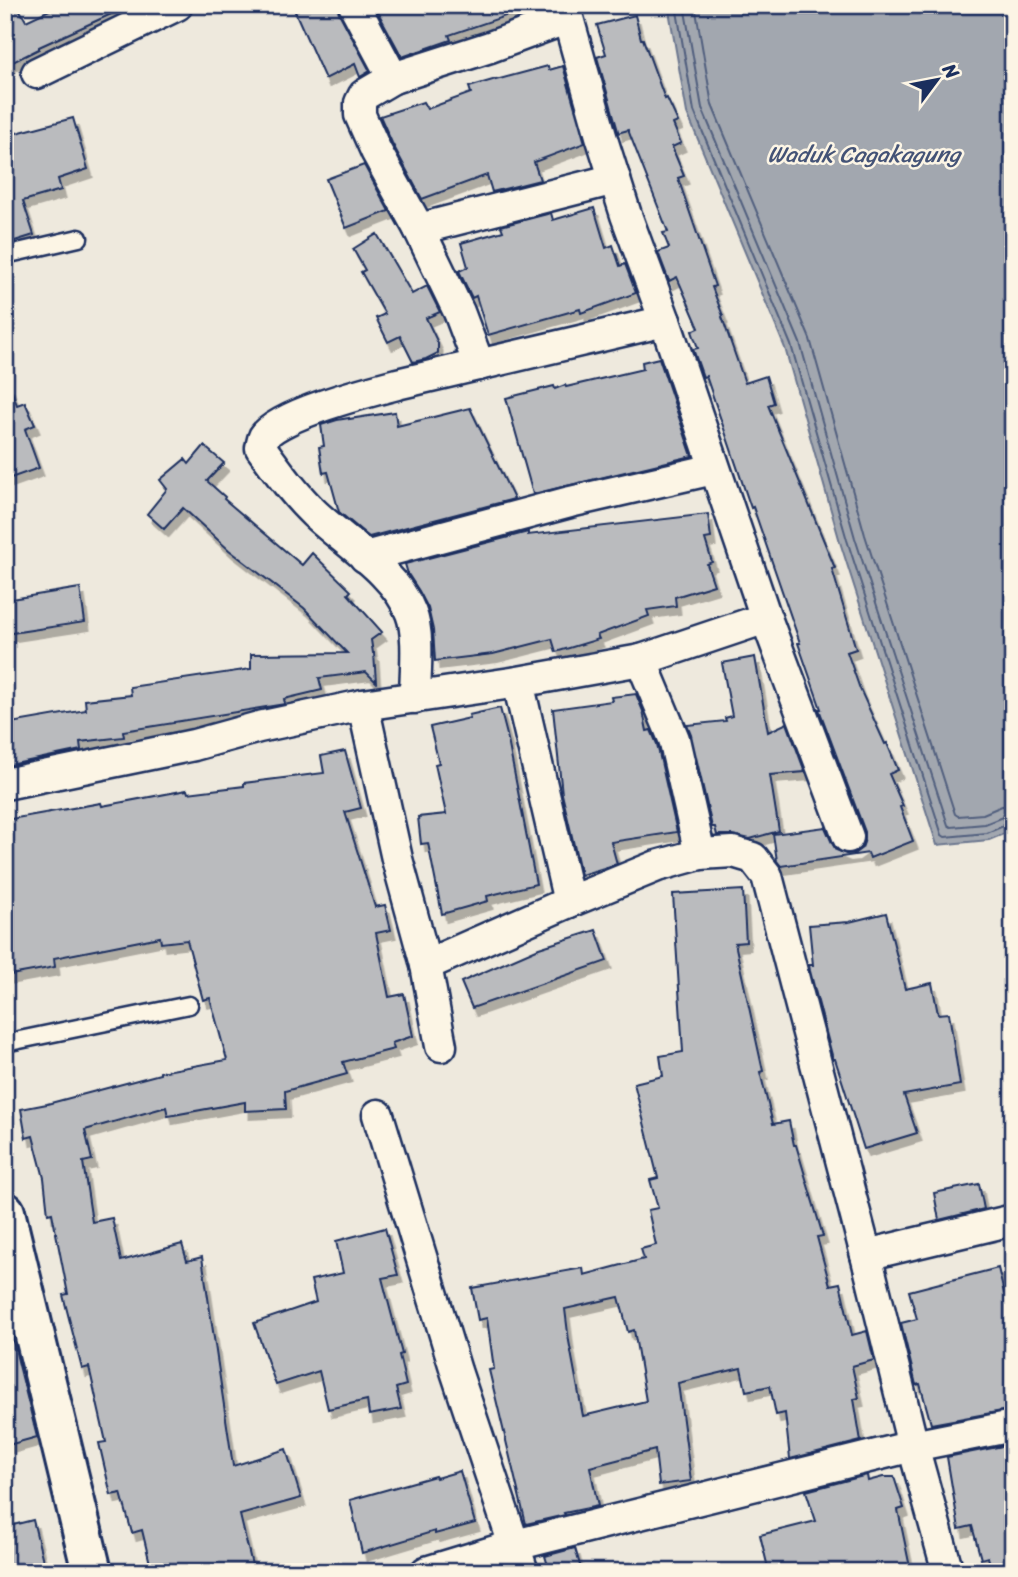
<svg xmlns="http://www.w3.org/2000/svg" width="1018" height="1577" font-family="Sriracha,sans-serif">
<defs>
<filter id="shadow"><feDropShadow dx="4.5" dy="8" stdDeviation="0" flood-color="#0004"/></filter>
</defs>
<rect width="100%" height="100%" fill="#eee9dd"/>
<filter id="ink" filterUnits="userSpaceOnUse"><feTurbulence type="fractalNoise" baseFrequency=".0143" numOctaves="2"/><feDisplacementMap in="SourceGraphic" scale="14" xChannelSelector="R" yChannelSelector="G"/><feConvolveMatrix kernelMatrix="1 2 1 2 8 2 1 2 1" color-interpolation-filters="sRGB"/></filter>
<g filter="url(#ink)">
<path fill="#a2a7af" stroke="#6c778f" stroke-width="2" d="M668 5H1013V830L989 840 937 845 840 542 785 348 687 113Z"/>
<g fill="none" stroke-linecap="round" stroke-linejoin="round">
<g stroke="#515f7e" stroke-width="2">
<path d="M676 5 694 111 791 345 847 540 942 835 945 837 987 833 1008 824H1013"/>
<path d="M684 5 702 108 800 343 855 538 948 825 951 827 985 824 1005 816 1013 815"/>
<path d="M695 5 712 105 810 339 865 535 955 814 958 816 983 814 1002 806 1013 805"/>
</g>
</g>
<g fill="#babbbe" stroke="#1b2f5e" stroke-width="2" fill-rule="evenodd" filter="url(#shadow)">
<path d="M5 5H17L26 21 60 5H131L39 47V49L5 66Z"/>
<path d="M292 5H337L339 13 370 71 360 77 355 64 325 79Z"/>
<path d="M374 5H522L523 10 449 35 451 40 402 57Z"/>
<path d="M635 15 641 39H643L665 99 667 98 678 122 673 124 681 143 672 147 684 176 678 178 715 286 712 287 723 316 722 317 745 383 766 376 774 403 768 405 835 568 832 569 856 649 847 652 860 689 885 744 887 743 898 770 889 774 903 806 900 807 913 841 870 858 868 853 781 866 777 861 773 834 825 827 832 843 836 850 846 854 855 853 862 848 865 839V832L819 709H821L798 643H800L753 507 751 508 706 376 703 377 693 349 698 348 692 331 699 328 677 277 669 281 658 252 669 248 663 233 668 232 628 130 618 133V131L597 57 606 54 597 25Z"/>
<path d="M548 66 549 70 563 66 585 143 534 162 540 180 492 192 487 175 422 199 392 143 380 116 423 102 427 109 471 93 469 87 496 79V80Z"/>
<path d="M73 118 88 169 58 179 61 190 23 201 34 235 5 244V136Z"/>
<path d="M364 165 389 211 346 228 326 179Z"/>
<path d="M594 208 606 248 613 245 620 266 625 264 636 293 581 313 580 309 488 335 476 296 472 298 459 271 468 267 461 243 503 231 501 226 551 213 553 220Z"/>
<path d="M377 234 412 294 427 286 440 312 426 318 438 343V353L426 359 413 362 400 336 388 342 376 318 385 314 361 272 365 270 353 249Z"/>
<path d="M659 358 692 456 533 494 506 398 554 386 555 389 565 385 566 387 643 369 642 362Z"/>
<path d="M9 384 17 405 25 402 35 425 25 429 39 468 5 480V385Z"/>
<path d="M470 408 514 499 369 537 339 512 328 472 323 473 319 447 324 446 321 425 337 420 349 418V419L395 412 397 426Z"/>
<path d="M204 446 224 463 207 481 225 497 224 499 302 565 312 553 351 591 348 594 382 632 371 640 373 653H374L376 682 366 672 319 678 322 690 284 699 285 704 174 722V723L123 731 124 737 80 742 81 750 5 766V724L86 710 85 700 131 695 130 687 251 669V654L347 653 304 608 229 550 183 508 164 529 147 514 167 489 160 480 185 459 189 464Z"/>
<path d="M708 514 711 538 705 539 712 562 707 564 714 585 675 597 676 606 647 610 649 616 597 635 599 639 556 652 552 639 493 654 435 661 433 630 428 608 419 591 408 574 405 564 528 532V535Z"/>
<path d="M80 588 85 622 5 634V600Z"/>
<path d="M755 657 768 732 787 723 805 772 770 775 779 831 750 839 732 835H717L715 827H712L691 735 687 725 726 721 725 718 732 716 722 663Z"/>
<path d="M636 694 643 711 647 731 651 730 657 744 677 832 611 842 617 864 581 875 562 794 553 709 612 701 611 697Z"/>
<path d="M500 708 507 735 536 884 487 896 488 901 442 914 428 843 421 844 418 817 446 814 435 764 439 763 430 727 470 718 469 715Z"/>
<path d="M345 751 361 808 345 812 375 907 385 905 391 930 376 933 389 997 404 994 413 1036 392 1043 394 1049 343 1062 347 1074 285 1091 286 1109 245 1111V1102L168 1116 166 1107 85 1130 92 1160 83 1162 92 1222 112 1218 121 1261 182 1244 187 1261 202 1257 233 1466 286 1449 301 1498 240 1515 252 1565 250 1566 252 1572H152L142 1530 132 1533 121 1493 111 1495 99 1443 106 1442 89 1367 82 1369 63 1295 68 1294 52 1213 48 1214 44 1178 33 1136 26 1138 21 1109 47 1104 160 1074V1072L227 1060 210 998 203 1000 187 940 161 943 160 937 54 958 55 967 5 976V820L101 803 102 806 187 790 188 793 244 786V783L324 773 321 756Z"/>
<path d="M743 890 746 942 735 943 763 1071 760 1072 773 1124 789 1121 794 1145H796L823 1236 817 1237 830 1285 840 1283 852 1335 867 1331 874 1360 852 1366 859 1398 854 1399 861 1441 790 1459 785 1413 776 1415 770 1386 746 1391 741 1368 678 1383 691 1481 659 1485 655 1450 590 1467 598 1506 564 1513 565 1515 526 1524 489 1370 494 1369 487 1318 478 1320 472 1288 583 1268 584 1275 644 1259 641 1249 656 1245 648 1210 658 1208 650 1180 658 1178 634 1083 663 1076 660 1056 683 1052 673 894ZM619 1297 628 1332 634 1330 646 1401 583 1416 569 1341 565 1309Z"/>
<path d="M886 913 905 989 932 983 938 1014 949 1013 960 1085 904 1095 917 1133 864 1149 835 1059H833L810 971 809 965H813L809 925 849 922Z"/>
<path d="M596 930 607 961 472 1008 461 982 539 948Z"/>
<path d="M979 1184 984 1209 939 1220 934 1193Z"/>
<path d="M385 1228 398 1275 382 1278 402 1354 399 1355 406 1385 396 1388 401 1409 369 1415 367 1400 328 1409 319 1371 276 1385 254 1323 316 1302 311 1280 343 1273 336 1241Z"/>
<path d="M998 1268 1004 1293 1013 1291V1409L931 1424 920 1384 916 1385 901 1323 917 1319 909 1291Z"/>
<path d="M13 1341 37 1437 5 1446V1342Z"/>
<path d="M1013 1444V1572H992L988 1557 981 1559 972 1526 959 1529 947 1457Z"/>
<path d="M460 1471 475 1523 435 1534V1531L362 1553 350 1500 435 1476 436 1478Z"/>
<path d="M867 1475 868 1481 883 1477H894L904 1508 898 1510 911 1572H769L760 1535 816 1521 806 1491Z"/>
<path d="M33 1520 44 1565 17 1572H5V1527Z"/>
<path d="M575 1548 582 1572H550L545 1556Z"/>
</g>
<g fill="none" stroke-linecap="round" stroke-linejoin="round">
<g stroke="#1b2f5e" stroke-width="21">
<g id="service">
<path d="M5 255 79 238"/>
<path d="M5 1043 189 1005"/>
</g>
</g>
<g stroke="#1b2f5e" stroke-width="35">
<g id="minor">
<path d="M354 5 393 78 364 95 360 103V115L376 151 419 229 459 312 479 365"/>
<path d="M37 73 177 5"/>
<path d="M393 78 490 47 568 18 601 136 626 215 665 321 766 618 848 837"/>
<path d="M419 229 615 179"/>
<path d="M365 557 570 502 714 469"/>
<path d="M641 660 674 739 700 854 733 852 753 858 767 876 866 1255 913 1446 948 1572"/>
<path d="M518 682 569 902 657 866 700 854"/>
<path d="M415 698C415 673 420 636 411 613 396 573 346 543 315 514 294 494 278 471 261 448 262 444 262 441 264 437 277 415 370 391 397 384L665 321"/>
<path d="M363 705 397 859 426 965 441 1046"/>
<path d="M5 784 194 745 259 727 363 705 518 682 641 660 766 618"/>
<path d="M426 965 569 902"/>
<path d="M378 1115 456 1371 523 1572"/>
<path d="M866 1255 1013 1220"/>
<path d="M426 1572 515 1545 913 1446 1013 1426"/>
</g>
</g>
<g stroke="#1b2f5e" stroke-width="44">
<path id="secondary" d="M5 1212 92 1572"/>
</g>
<use href="#service" stroke="#fcf5e5" stroke-width="16"/>
<use href="#minor" stroke="#fcf5e5" stroke-width="30"/>
<use href="#secondary" stroke="#fcf5e5" stroke-width="38"/>
</g>
</g>
<g text-anchor="middle" stroke-width="5" stroke-linejoin="round" paint-order="stroke">
<g font-size="23" font-style="italic" fill="#445376" stroke="#fcf5e5">
<text x="864" y="162">Waduk Cagakagung</text>
</g>
</g>
<rect width="1018" height="1577" fill="none" stroke="#fcf5e5" stroke-width="28"/>
<rect x="14" y="14" width="990" height="1549" fill="none" stroke="#1b2f5e" stroke-width="2.5" filter="url(#ink)"/>
<g transform="translate(937 80) rotate(58)" stroke="#fcf5e5" stroke-width="5" paint-order="stroke">
<path d="M0-5L12 26L0 18L-12 26Z" fill="#1b2f5e"/>
<text y="-10" font-size="19" font-weight="bold" text-anchor="middle" fill="#1b2f5e">N</text>
</g>
</svg>
